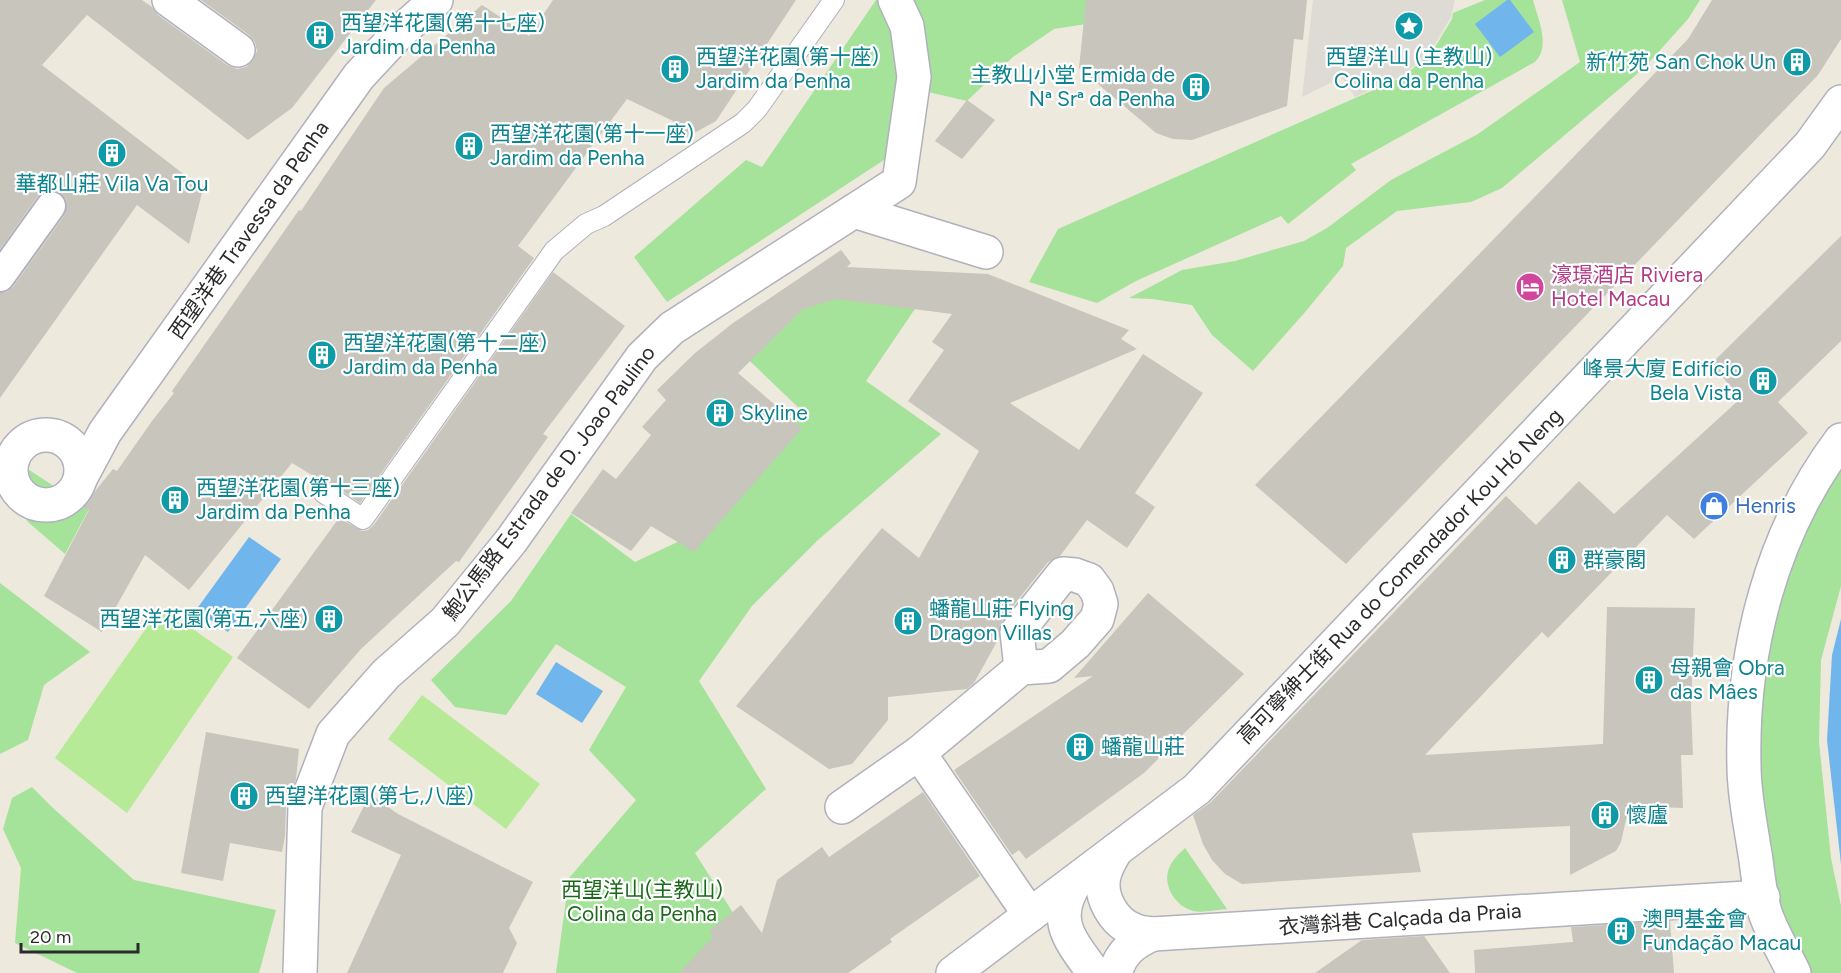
<svg xmlns="http://www.w3.org/2000/svg" width="1841" height="973" font-family="Figtree,'Noto Sans SC',sans-serif">
<rect width="100%" height="100%" fill="#ede9dd"/>
<g fill="#a5e29a">
<path d="M876 0H885L908 58 887 158 667 302 634 257 746 160 762 167Z"/>
<path d="M908 0H1088L1086 24 1054 29 1013 57 967 101 924 91Z"/>
<path d="M1485 0H1533C1538 19 1551 46 1535 62L1351 164 1356 170 1288 224 1281 216 1136 281 1097 303 1029 282 1058 229 1403 77 1432 52 1452 19 1453 13Z"/>
<path d="M1562 0H1700L1688 19 1643 69 1502 188 1471 202 1397 211 1346 248 1343 266 1306 311 1253 371 1212 335 1192 305 1152 299 1129 298 1182 270 1235 261 1304 241 1327 228 1391 180 1478 134 1580 62Z"/>
<path d="M791 291 923 297 866 381 941 434 818 540 752 606 699 681 766 789 695 853 742 927 690 973H556L566 900 563 885 636 800 589 750 626 687 556 644 506 715 455 707 431 680 511 601 571 514 635 562 703 530 799 408 734 346Z"/>
<path d="M0 451 89 509 65 554 28 522 13 497 0 485Z"/>
<path d="M1841 458V586L1821 660 1819 742 1831 858 1841 906V973H1805L1790 943 1756 835 1766 596Z"/>
<path d="M0 583 90 652 44 685 28 740 0 754Z"/>
<path d="M32 787 54 809 134 880 276 910 259 973H77L15 943 21 868 3 829 12 798Z"/>
<path d="M1185 848 1227 909C1216 910 1203 913 1193 911 1175 906 1161 884 1170 866 1173 859 1180 853 1185 848Z"/>
</g>
<g fill="#b6ea96">
<path d="M161 607 233 657 127 813 55 758Z"/>
<path d="M422 695 540 784 506 829 388 739Z"/>
</g>
<path fill="#dddbd4" d="M1313 0H1455L1451 17 1431 51 1402 76 1355 97 1342 77 1302 97Z"/>
<g fill="#71b5ed">
<path d="M1507 0H1510L1534 32 1500 57 1475 24Z"/>
<path d="M249 537 281 559 228 632 196 610Z"/>
<path d="M1841 619V864L1827 740 1832 655Z"/>
<path d="M556 662 603 691 582 723 536 694Z"/>
</g>
<g fill="#c8c5bd">
<path d="M0 0H142L152 7 158 15 227 65 237 69 246 67 253 60 257 51 255 42 249 35 201 0H376L292 108 248 140 87 15 42 65 203 189 189 244 137 205 0 398V293L7 292 13 287 64 216 67 207 66 199 60 192 52 190 44 191 38 196 0 249Z"/>
<path d="M553 0H796L716 121 687 137 673 121 627 99 518 246 534 258 360 503 331 483 322 481 292 463 189 590 145 555 102 632 44 596 89 510 83 506 113 469 117 471 152 421 174 393 172 391 299 210 301 211 384 88 482 5 529 36Z"/>
<path d="M1086 0H1307L1303 40 1294 39 1287 106 1192 140 1173 139 1156 133 1079 68Z"/>
<path d="M1712 0H1841V39L1818 75 1346 564 1255 485 1688 39Z"/>
<path d="M967 100 995 120 962 159 935 141Z"/>
<path d="M1841 236V341L1778 402 1808 433 1694 539 1667 515 1548 638 1542 632 1425 755 1603 744 1607 607 1695 608 1691 707 1693 755H1681L1683 808 1629 806 1621 842 1616 851 1570 875V826L1412 833 1421 872 1242 884 1225 874 1212 860 1203 844 1193 815 1211 802 1506 496 1536 525 1579 481 1614 514 1741 398 1711 364Z"/>
<path d="M841 250 851 263 847 267 988 274 1129 330 1121 339 1137 349 1010 403 1079 450 1143 354 1203 393 1135 493 1155 507 1127 548 1087 520 1060 556 1048 562 1002 620 999 638 974 683 967 689 888 697V720L852 764 829 769 736 706 882 528 919 558 979 451 908 401 944 350 932 342 952 314 836 299 803 309 738 373 802 428 694 552 651 526 631 551 571 513 603 469 616 479 651 435 642 427 666 400 657 390 695 353 733 323Z"/>
<path d="M553 272 625 326 543 434 548 437 459 562 456 561 361 649 309 709 237 658 339 518 362 531 368 530 373 526Z"/>
<path d="M1148 593 1244 674 1144 773 1026 859 1019 850 1012 855 954 770 1093 676 1074 678Z"/>
<path d="M206 732 299 749 296 779 286 806 285 836 282 852 230 843 223 881 181 873Z"/>
<path d="M923 792 980 876 890 939 892 942 848 973H679L713 937 709 931 741 905 762 933 777 880 822 847 829 857Z"/>
<path d="M370 794 398 814 533 882 509 928 517 943 503 973H347L401 855 351 832Z"/>
<path d="M1670 921 1674 973H1475L1474 950 1573 942 1571 927Z"/>
<path d="M1424 936 1450 973H1315L1362 940Z"/>
</g>
<g fill="none" stroke-linecap="round" stroke-linejoin="round">
<g stroke="#b1b1be" stroke-width="22">
<path id="service" d="M324 493 363 519 554 251 586 224 604 216 743 123 757 109 834 0"/>
</g>
<g stroke="#b1b1be" stroke-width="32">
<path id="pedestrian" d="M0 277 51 206"/>
</g>
<g stroke="#b1b1be" stroke-width="36">
<g id="minor">
<path d="M169 0 238 50"/>
<path d="M854 211 986 252"/>
<circle cx="46" cy="470" r="35"/>
<path d="M81 477 105 432 359 76 399 33 436 0"/>
<path d="M1021 668 1049 666 1075 644 1097 619 1101 604 1097 591 1089 580 1075 575 1063 574 1017 632 1021 668 919 753 1030 915"/>
<path d="M842 807 919 753"/>
<path d="M1116 850C1111 859 1106 866 1104 876 1099 897 1114 923 1134 930 1140 933 1147 933 1153 934L1763 897"/>
<path d="M1077 880C1050 919 1070 940 1094 973"/>
<path d="M300 973 305 807 333 734 386 674 445 622 511 541 642 357 672 328 899 182 914 77 907 26 895 0"/>
<path d="M953 973 1197 789 1810 145 1841 102"/>
<path d="M1115 973C1121 952 1134 942 1153 934"/>
</g>
</g>
<g stroke="#b1b1be" stroke-width="36">
<path id="tertiary" d="M1794 973C1785 954 1773 935 1766 915 1759 896 1758 869 1754 848 1750 821 1744 794 1744 766 1741 652 1771 533 1841 440"/>
</g>
<use href="#service" stroke="#fff" stroke-width="20"/>
<use href="#pedestrian" stroke="#fff" stroke-width="28"/>
<use href="#minor" stroke="#fff" stroke-width="33"/>
<use href="#tertiary" stroke="#fff" stroke-width="33"/>
</g>
<defs>
<g id="sight-disc" transform="scale(1.5)"><circle r="9.5" fill="#0f9aa8" stroke="#fff"/><path d="M0-6L1.8-2.2L6-1.7L2.9 1.2L3.7 5.4L0 3.3L-3.7 5.4L-2.9 1.2L-6-1.7L-1.8-2.2Z" fill="#fff"/></g>
<g id="building-disc" transform="scale(1.5)"><circle r="9.5" fill="#0f9aa8" stroke="#fff"/><path d="M-4-6H4V6H1V3H-1V6H-4ZM-2.5-4.3h1.7v1.8h-1.7ZM.8-4.3h1.7v1.8H.8ZM-2.5-1h1.7V.8h-1.7ZM.8-1h1.7V.8H.8Z" fill="#fff"/></g>
<g id="hotel-disc" transform="scale(1.5)"><circle r="9.5" fill="#d1479c" stroke="#fff"/><path d="M-6-4.5h1.5V1H6V5H4.5V3h-9V5H-6ZM-4 0a1.8 1.8 0 1 1 3.6 0ZM.5 0V-2.5h3Q6-2.5 6 0Z" fill="#fff"/></g>
<g id="shop-disc" transform="scale(1.5)"><circle r="9.5" fill="#3f7fe0" stroke="#fff"/><path d="M-5-2.5h2.3a2.7 3.5 0 0 1 5.4 0H5L5.5 6h-11ZM-1.5-2.5h3a1.5 2.3 0 0 0-3 0Z" fill="#fff"/></g>
</defs>
<g fill-rule="evenodd">
<use href="#sight-disc" x="1409" y="26"/>
<use href="#building-disc" x="320" y="35"/>
<use href="#building-disc" x="1797" y="62"/>
<use href="#building-disc" x="675" y="69"/>
<use href="#building-disc" x="1196" y="87"/>
<use href="#building-disc" x="469" y="146"/>
<use href="#building-disc" x="112" y="153"/>
<use href="#hotel-disc" x="1530" y="287"/>
<use href="#building-disc" x="322" y="355"/>
<use href="#building-disc" x="1763" y="381"/>
<use href="#building-disc" x="720" y="413"/>
<use href="#building-disc" x="175" y="500"/>
<use href="#shop-disc" x="1714" y="506"/>
<use href="#building-disc" x="1562" y="560"/>
<use href="#building-disc" x="329" y="619"/>
<use href="#building-disc" x="908" y="621"/>
<use href="#building-disc" x="1649" y="680"/>
<use href="#building-disc" x="1080" y="747"/>
<use href="#building-disc" x="244" y="796"/>
<use href="#building-disc" x="1605" y="815"/>
<use href="#building-disc" x="1621" y="931"/>
</g>
<g text-anchor="middle" stroke-width="4.5" stroke-linejoin="round" paint-order="stroke">
<g font-size="21" fill="#0d838f" stroke="#fff" text-anchor="start">
<text x="341" y="30">西望洋花園(第十七座)<tspan x="341" dy="24">Jardim da Penha</tspan></text>
<text x="696" y="64">西望洋花園(第十座)<tspan x="696" dy="24">Jardim da Penha</tspan></text>
<text x="1409" y="64" text-anchor="middle">西望洋山 (主教山)<tspan x="1409" dy="24">Colina da Penha</tspan></text>
<text x="1776" y="69" text-anchor="end">新竹苑 San Chok Un</text>
<text x="1175" y="82" text-anchor="end">主教山小堂 Ermida de<tspan x="1175" dy="24">Nª Srª da Penha</tspan></text>
<text x="490" y="141">西望洋花園(第十一座)<tspan x="490" dy="24">Jardim da Penha</tspan></text>
<text x="112" y="191" text-anchor="middle">華都山莊 Vila Va Tou</text>
<text x="343" y="350">西望洋花園(第十二座)<tspan x="343" dy="24">Jardim da Penha</tspan></text>
<text x="1742" y="376" text-anchor="end">峰景大廈 Edifício<tspan x="1742" dy="24">Bela Vista</tspan></text>
<text x="741" y="420">Skyline</text>
<text x="196" y="495">西望洋花園(第十三座)<tspan x="196" dy="24">Jardim da Penha</tspan></text>
<text x="1583" y="567">群豪閣</text>
<text x="929" y="616">蟠龍山莊 Flying<tspan x="929" dy="24">Dragon Villas</tspan></text>
<text x="308" y="626" text-anchor="end">西望洋花園(第五,六座)</text>
<text x="1670" y="675">母親會 Obra<tspan x="1670" dy="24">das Mâes</tspan></text>
<text x="1101" y="754">蟠龍山莊</text>
<text x="265" y="803">西望洋花園(第七,八座)</text>
<text x="1626" y="822">懷廬</text>
<text x="1642" y="926">澳門基金會<tspan x="1642" dy="24">Fundação Macau</tspan></text>
</g>
<g font-size="21" fill="#2b2b2b" stroke="#fff">
<text transform="translate(249 230) rotate(-55)" y="7">西望洋巷 Travessa da Penha</text>
<text transform="translate(549 483) rotate(-53)" y="7">鮑公馬路 Estrada de D. Joao Paulino</text>
<text transform="translate(1400 576) rotate(-46)" y="7">高可寧紳士街 Rua do Comendador Kou Hó Neng</text>
<text transform="translate(1400 919) rotate(-4)" y="7">衣灣斜巷 Calçada da Praia</text>
</g>
<g font-size="21" fill="#b23c85" stroke="#fff" text-anchor="start">
<text x="1551" y="282">濠璟酒店 Riviera<tspan x="1551" dy="24">Hotel Macau</tspan></text>
</g>
<g font-size="21" fill="#366cbe" stroke="#fff" text-anchor="start">
<text x="1735" y="513">Henris</text>
</g>
<g font-size="21" fill="#1c681b" stroke="#fff">
<text x="642" y="897">西望洋山(主教山)<tspan x="642" dy="24">Colina da Penha</tspan></text>
</g>
</g>
<path d="M21 943v9h117v-9" fill="none" stroke="#2b2b2b" stroke-width="3"/>
<text x="30" y="943" font-size="18" fill="#2b2b2b" stroke="#ffffff" stroke-width="4.5" paint-order="stroke">20 m</text>
</svg>
